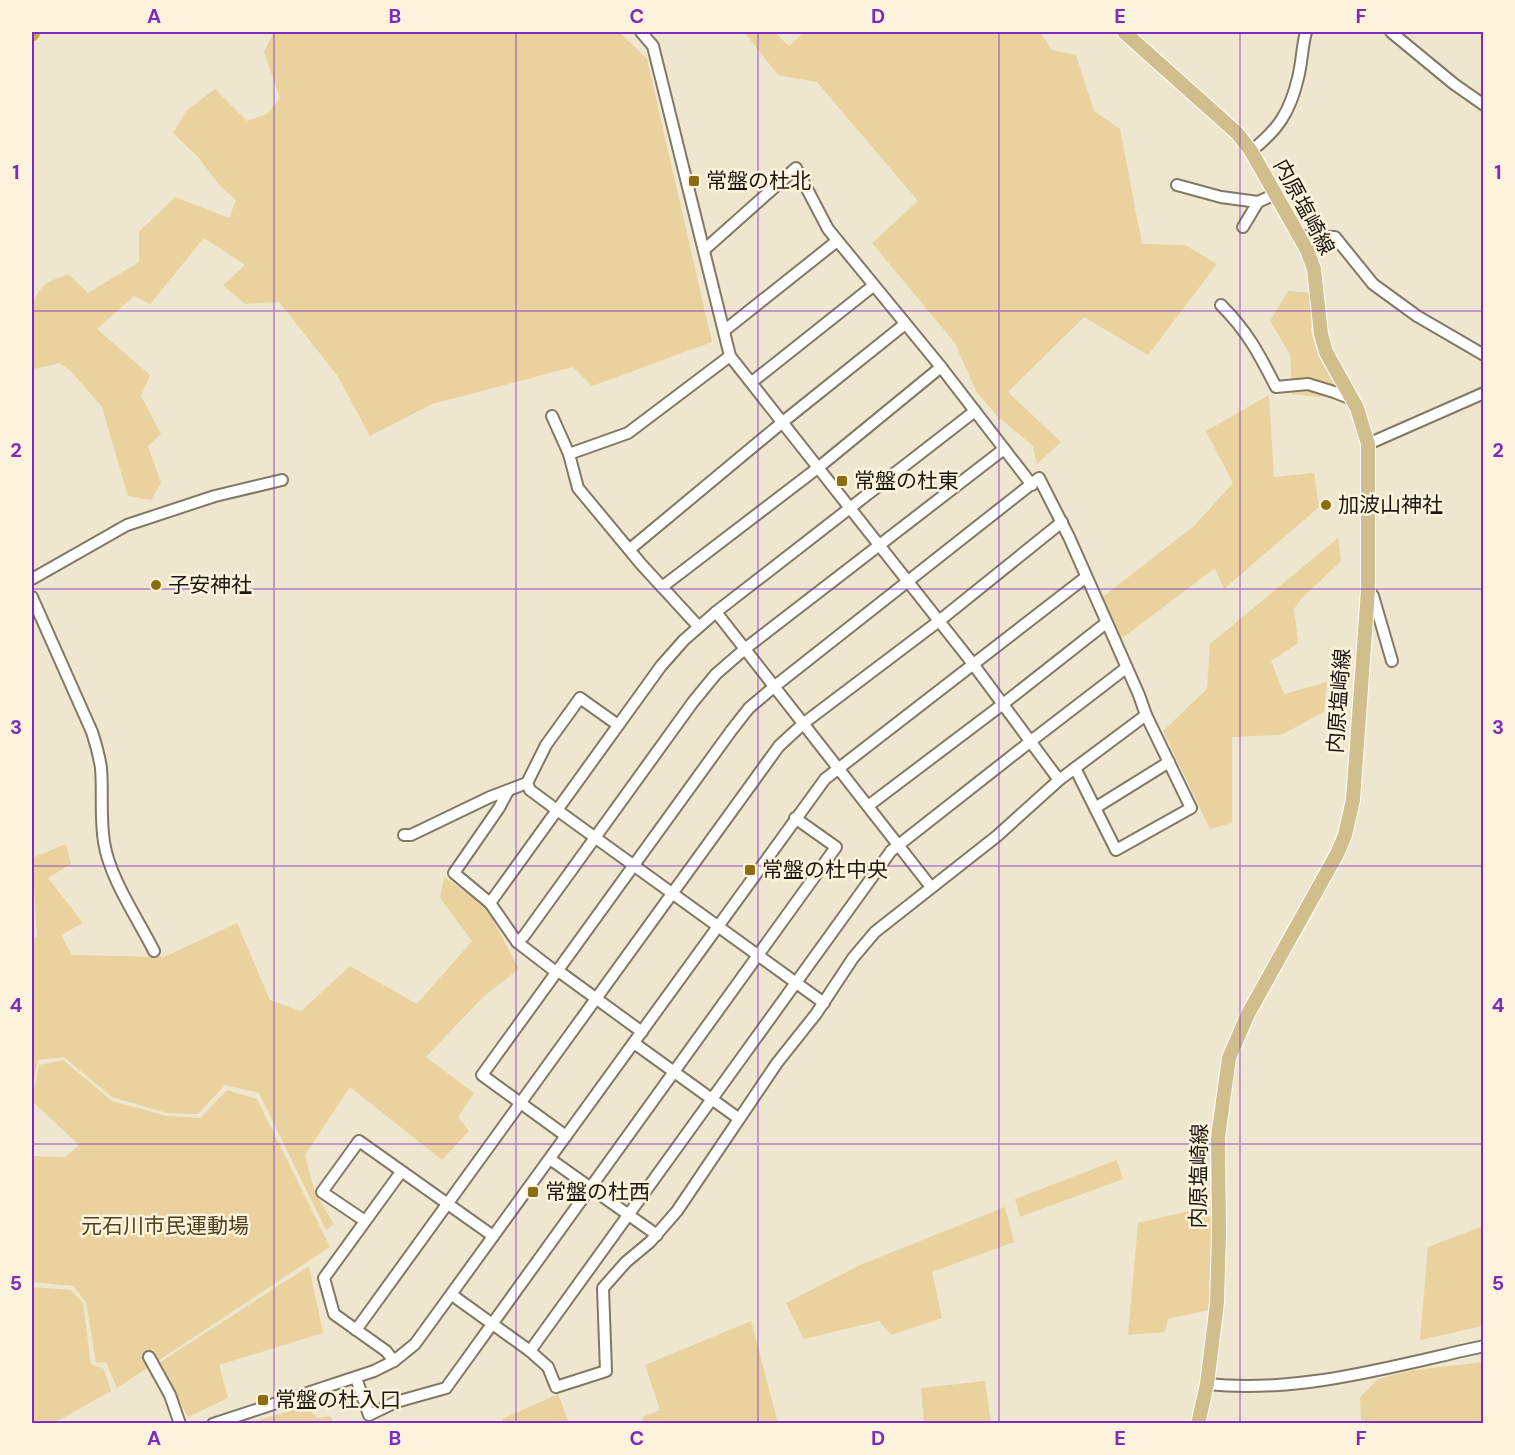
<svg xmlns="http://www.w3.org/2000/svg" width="1515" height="1455" font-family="'DM Sans','Noto Sans JP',sans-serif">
<rect width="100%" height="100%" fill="#efe6cf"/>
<g fill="#e9d29d">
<path d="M271 32H619L647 59 712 342 592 386 573 367 432 404 370 436 337 375 279 302 245 304 223 285 245 265 204 238 150 304 134 296 97 329 150 375 141 396 161 434 148 446 161 483 151 500 128 496 102 407 71 371 59 363 34 369 32 366C31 340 23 302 46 284 52 280 61 277 68 274L88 293 139 262V232L175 197 229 218 236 200 219 185 199 158 173 133 186 111 215 89 247 121 267 114 280 98 264 52 272 35Z"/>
<path d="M744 32H774L789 46 804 32H1040L1052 50 1076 55 1094 111 1120 129 1142 244 1185 245 1217 264 1148 355 1084 317 1008 392 1061 442 1037 464 1033 446 997 416 976 391 955 343 872 243 918 201 817 82 778 75Z"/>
<path d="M1288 291 1313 293 1311 331 1318 355 1336 388 1319 397 1292 394 1290 354 1270 321Z"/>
<path d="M1269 395 1274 477 1314 473 1319 507 1224 589 1215 568 1121 639 1100 599 1194 526 1233 483 1206 431Z"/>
<path d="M1338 538 1341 561 1301 599 1294 609 1298 643 1271 661 1284 694 1327 682 1324 712 1281 735 1232 737V823L1210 829 1163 731 1207 689 1210 644Z"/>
<path d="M66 844 71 864 48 878 83 923 61 935 72 955 164 957 237 923 270 1000 301 1011 350 966 417 1004 472 941 440 898 444 877 486 907 519 969 483 997 426 1057 474 1093 458 1117 469 1131 442 1160 350 1087 305 1155 315 1193 334 1224 326 1230 259 1093 225 1085 198 1114 167 1113 112 1097 64 1057 38 1060 32 1089V938L37 937 32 858Z"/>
<path d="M63 1060 112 1101 167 1116 200 1118 227 1090 257 1099 330 1247 117 1388 106 1362 96 1363 86 1302 73 1286 32 1282V1156L65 1157 79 1145 32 1101 39 1065Z"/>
<path d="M1117 1160 1123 1179 1020 1217 1015 1199Z"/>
<path d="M1210 1206 1214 1284 1209 1310 1168 1319 1165 1332 1128 1335 1138 1223Z"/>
<path d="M1005 1207 1014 1242 932 1272 942 1318 891 1335 879 1321 804 1339 786 1303 860 1265Z"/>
<path d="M1483 1226V1326L1420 1340 1428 1247Z"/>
<path d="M309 1266 323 1333 219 1365 228 1398 188 1417 159 1363Z"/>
<path d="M32 1287 71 1290 83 1303 91 1364 104 1369 111 1391 54 1423H32Z"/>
<path d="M751 1321 778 1423H641L644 1416 660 1410 645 1365Z"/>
<path d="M1483 1362V1423H1361L1360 1397 1378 1379 1414 1370Z"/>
<path d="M985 1381 991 1423H924L921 1388Z"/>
<path d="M558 1394 569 1423H503L502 1419Z"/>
<path d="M307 1406 317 1418 330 1416 334 1423 256 1424 255 1421Z"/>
</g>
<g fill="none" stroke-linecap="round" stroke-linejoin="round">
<path stroke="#cba74a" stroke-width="15" d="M32 34 33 32"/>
<g stroke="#827965" stroke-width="14">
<g id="minor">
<path d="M641 32 653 46 730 356 973 664 1059 780"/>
<path d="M1391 32 1454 84 1484 105"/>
<path d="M1251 151C1278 130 1290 112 1298 78 1302 63 1302 46 1306 32"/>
<path d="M1177 185 1221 197 1258 202 1275 194"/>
<path d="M1243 227 1258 202"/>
<path d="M1300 236 1335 237 1373 284 1417 316 1484 355"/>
<path d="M704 250 796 168 828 229 941 367 1032 485"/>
<path d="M1221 305C1248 332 1259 354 1276 387L1308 384 1334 392 1352 399"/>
<path d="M725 330 837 241"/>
<path d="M752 382 873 286"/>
<path d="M552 416 569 454 578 488 641 564 698 626"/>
<path d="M1368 444 1484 393"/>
<path d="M569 454 628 433 730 356"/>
<path d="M630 549 784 421 905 324"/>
<path d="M32 579 127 525 215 496 282 480"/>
<path d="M662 587 819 467 941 367"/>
<path d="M1368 590 1373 596 1392 661"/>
<path d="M32 597 92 732C96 744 99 755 101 768 103 792 100 817 104 842 109 877 138 919 154 951"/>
<path d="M716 612 931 887"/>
<path d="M527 783 530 790 557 810 824 1003"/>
<path d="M508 791 499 808 454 873 490 903 517 942 556 972"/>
<path d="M868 806 1003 704 1106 623"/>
<path d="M1095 808 1169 762"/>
<path d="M404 835H411L490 797 527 783 546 745 580 698 618 725"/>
<path d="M490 903 661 666 684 640 716 612 975 411"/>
<path d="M517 942 524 936 693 702 716 674 746 648 1004 449"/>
<path d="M557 970 642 1032"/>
<path d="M634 1043 738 1118"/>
<path d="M566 1136 482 1075 731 731 749 708 775 686 1039 478 1069 537 1139 695 1146 715 1191 808 1116 850 1075 768"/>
<path d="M550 1159 657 1235"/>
<path d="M365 1221 322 1192 359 1141 493 1236"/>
<path d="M452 1295 530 1351 548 1367 556 1387 606 1371 603 1288 626 1262 650 1242 677 1211 777 1063 816 1014 853 958 875 932 997 836 1059 780 1146 715"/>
<path d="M356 1330 779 746 804 723 939 621 1062 522"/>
<path d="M530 1351 891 851 1031 741 1126 668"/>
<path d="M149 1357 170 1395 180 1424"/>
<path d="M394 1361 386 1351 334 1314 324 1278 401 1172"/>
<path d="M356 1378 369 1415 396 1402 446 1388 836 847 795 818"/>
<path d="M1207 1384C1300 1394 1393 1366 1484 1346"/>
<path d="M213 1424 374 1371 394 1361 415 1344 825 779 1086 577"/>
</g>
</g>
<g stroke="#fff" stroke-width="16">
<path id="major" d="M1124 32 1237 133 1251 151 1307 250 1314 269 1321 334 1326 352 1357 408 1368 444V590L1353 800 1345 835 1337 854 1248 1014 1229 1058 1218 1137 1219 1234 1217 1303 1207 1384 1198 1424"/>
</g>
<use href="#minor" stroke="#fff" stroke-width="10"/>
<use href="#major" stroke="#d1be8d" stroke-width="14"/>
</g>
<path fill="none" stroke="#7b2cbf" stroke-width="1.5" stroke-opacity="0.55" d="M274 32V1424M516 32V1424M758 32V1424M999 32V1424M1240 32V1424M32 311H1484M32 589H1484M32 866H1484M32 1144H1484"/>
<g fill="#8c6d0f" stroke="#fdf3dd" stroke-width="2">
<rect x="688" y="175" width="12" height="12" rx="3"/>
<rect x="836" y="475" width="12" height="12" rx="3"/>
<circle cx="1326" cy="505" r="6"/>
<circle cx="156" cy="585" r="6"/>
<rect x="744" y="864" width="12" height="12" rx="3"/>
<rect x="527" y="1186" width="12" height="12" rx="3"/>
<rect x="257" y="1394" width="12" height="12" rx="3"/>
</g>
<g text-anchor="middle" stroke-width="5" stroke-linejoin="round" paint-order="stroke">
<g font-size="21" fill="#1a170f" stroke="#fdf3dd" text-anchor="start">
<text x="706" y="188">常盤の杜北</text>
<text x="854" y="488">常盤の杜東</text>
<text x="1338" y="512">加波山神社</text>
<text x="168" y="592">子安神社</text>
<text x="762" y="877">常盤の杜中央</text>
<text x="545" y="1199">常盤の杜西</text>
<text x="275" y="1407">常盤の杜入口</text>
</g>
<g font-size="21" fill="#1a170f" stroke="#fdf3dd">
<text transform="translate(1304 207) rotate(62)" y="7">内原塩崎線</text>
<text transform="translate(1339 701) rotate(-86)" y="7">内原塩崎線</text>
<text transform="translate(1199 1176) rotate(-89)" y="7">内原塩崎線</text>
</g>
<g font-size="21" fill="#50411a" stroke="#fdf3dd">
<text x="165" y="1233">元石川市民運動場</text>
</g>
</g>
<rect width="1515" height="1455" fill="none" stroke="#fdf3dd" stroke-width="66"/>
<rect x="33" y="33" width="1449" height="1389" fill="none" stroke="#7b2cbf" stroke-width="2"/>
<g font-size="20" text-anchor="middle" font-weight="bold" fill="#7b2cbf">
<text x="154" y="23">A</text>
<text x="395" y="23">B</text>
<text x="637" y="23">C</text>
<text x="878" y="23">D</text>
<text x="1120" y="23">E</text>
<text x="1361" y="23">F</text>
<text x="16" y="179">1</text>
<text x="1498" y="179">1</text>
<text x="16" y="457">2</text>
<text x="1498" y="457">2</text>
<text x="16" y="734">3</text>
<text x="1498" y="734">3</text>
<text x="16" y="1012">4</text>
<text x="1498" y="1012">4</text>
<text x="16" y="1290">5</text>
<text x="1498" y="1290">5</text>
<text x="154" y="1445">A</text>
<text x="395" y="1445">B</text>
<text x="637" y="1445">C</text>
<text x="878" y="1445">D</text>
<text x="1120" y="1445">E</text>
<text x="1361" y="1445">F</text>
</g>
</svg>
